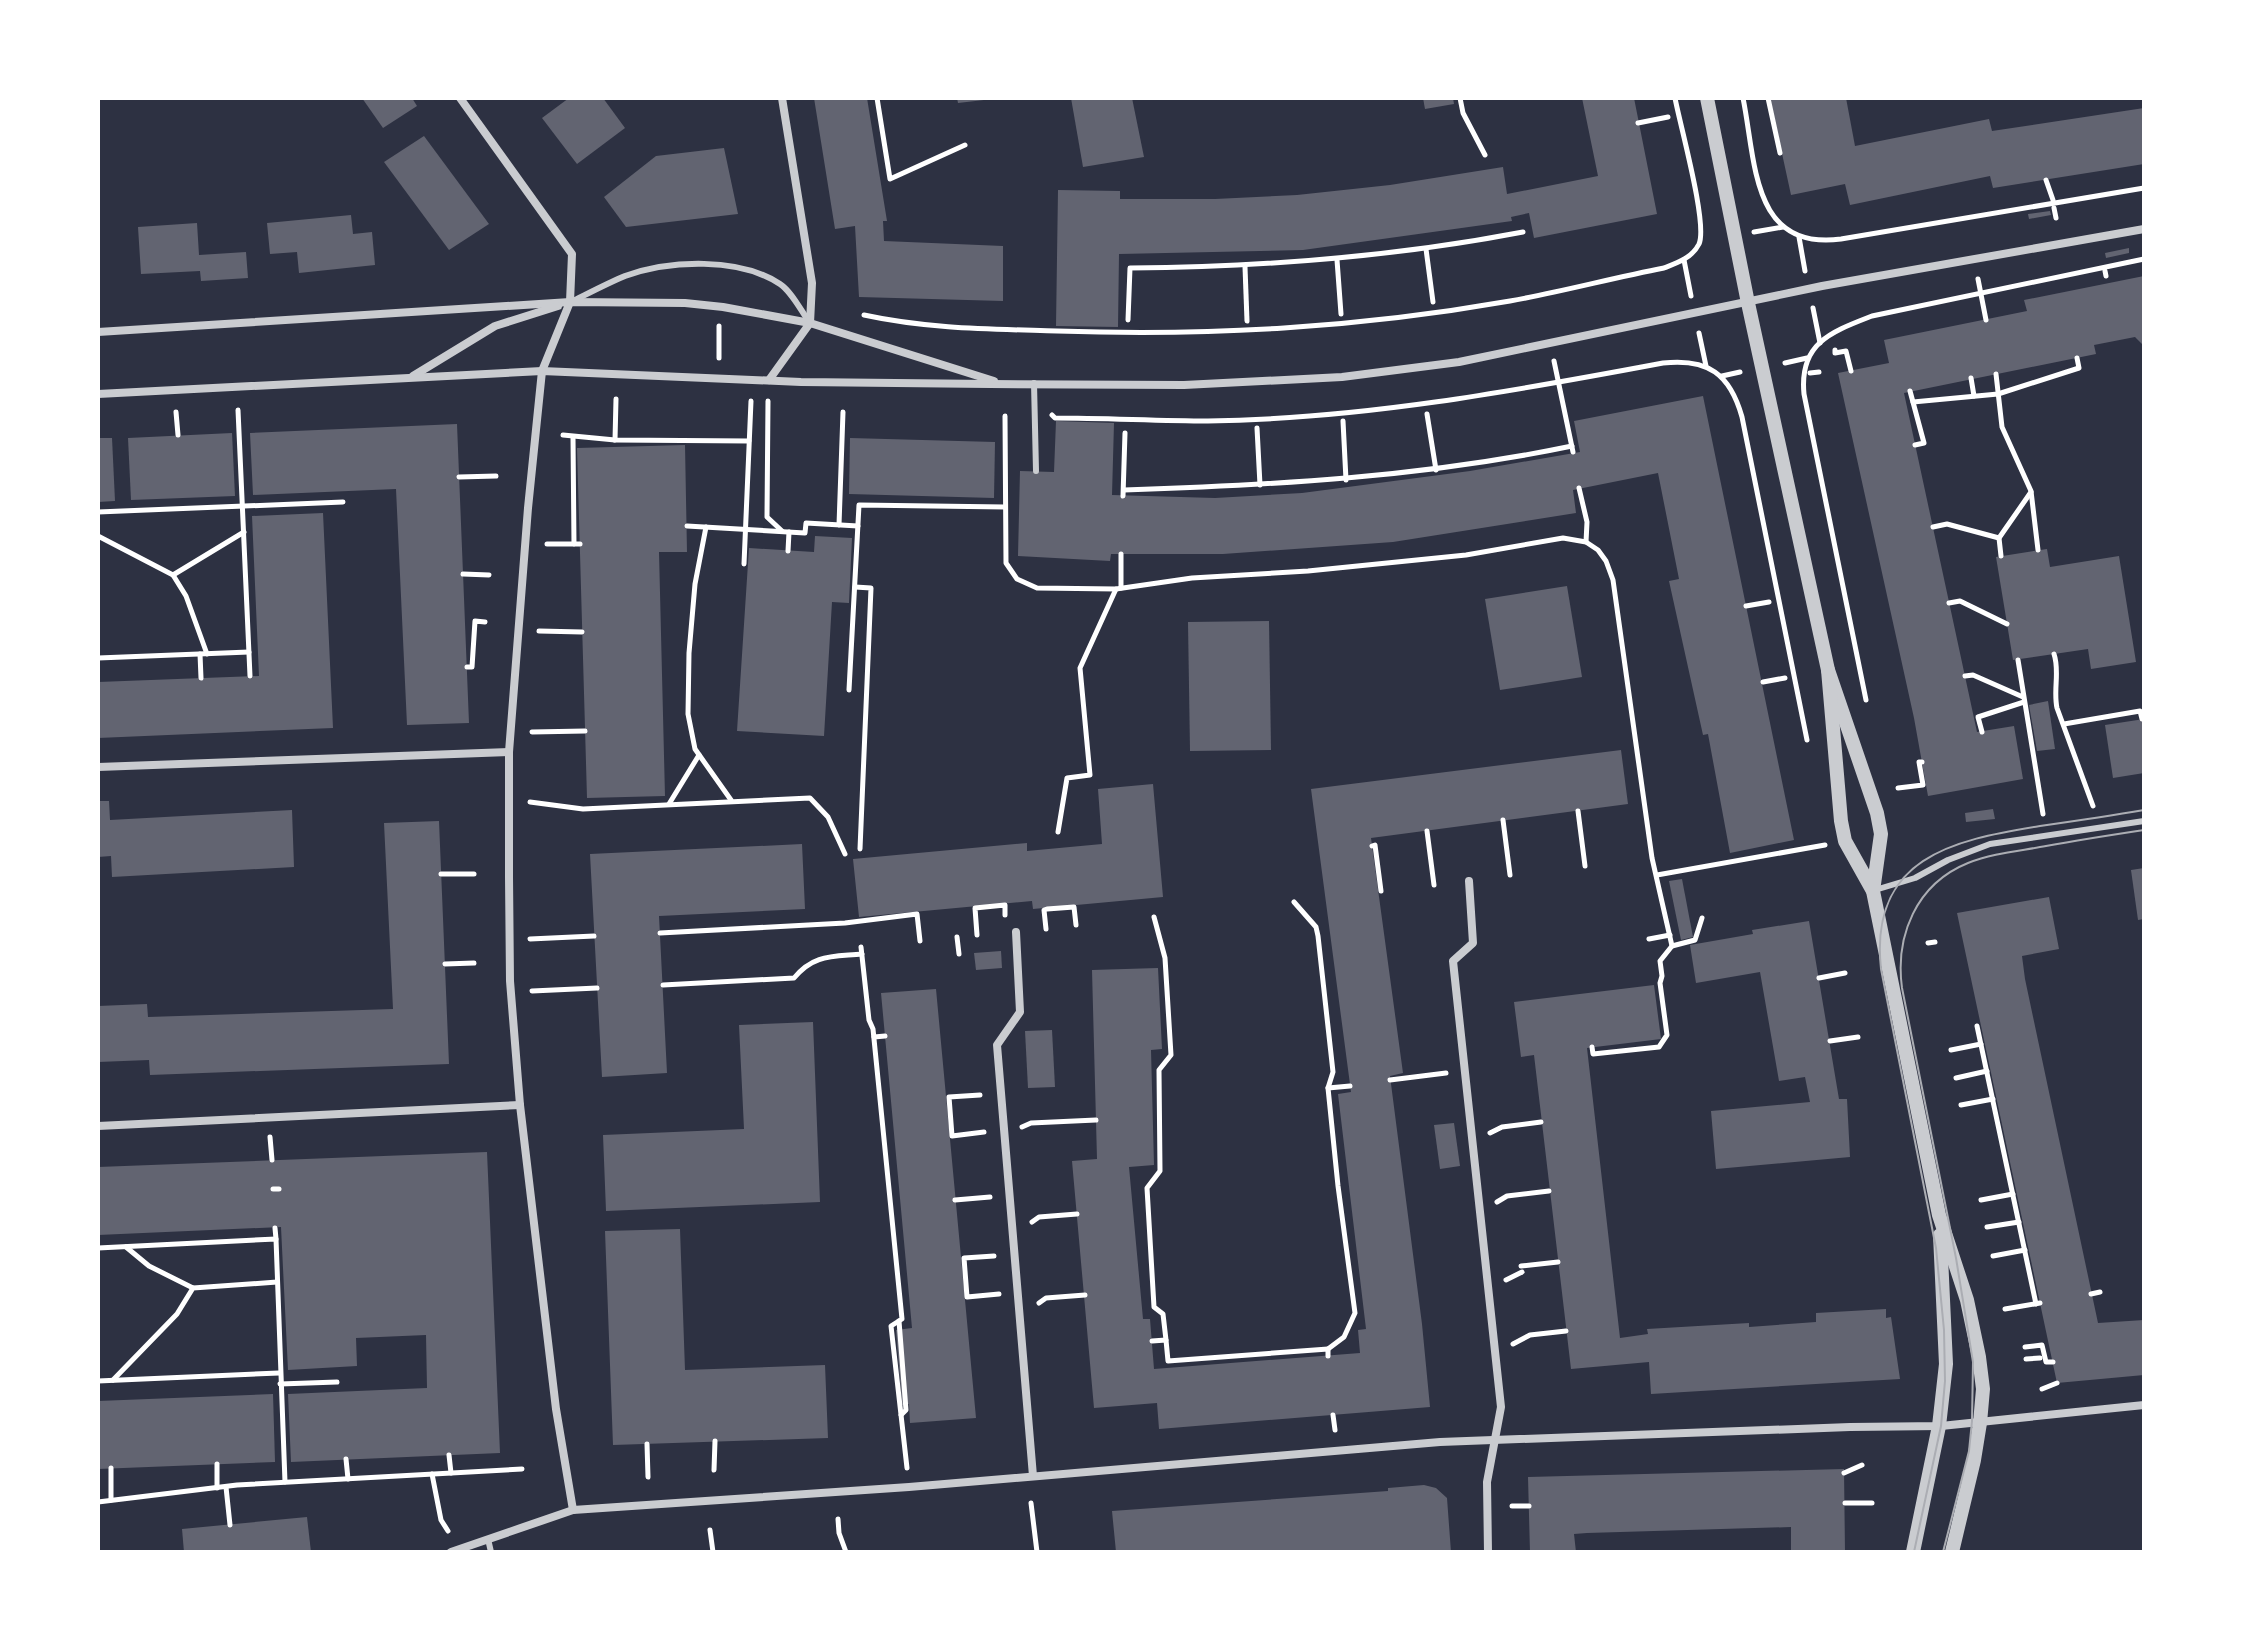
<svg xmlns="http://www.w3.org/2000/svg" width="2242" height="1650" font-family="'DM Sans',sans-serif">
<rect width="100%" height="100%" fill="#2d3142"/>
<g fill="#626471">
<path d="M362 98H412L417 106 383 128Z"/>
<path d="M569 98H603L625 128 577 164 542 118Z"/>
<path d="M814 98H867L887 221H883L884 241 1003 246V301L859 297 855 226 835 229Z"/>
<path d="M957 98H984V100L958 103Z"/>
<path d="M1071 98H1132L1144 157 1083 167Z"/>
<path d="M1423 98H1453L1454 104 1425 109Z"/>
<path d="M1582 98H1634L1657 214 1534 238 1529 213 1511 217 1512 221 1303 250 1119 254 1118 327 1056 326 1058 190 1120 191V199H1215L1297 195 1390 185 1503 167 1507 194 1598 176Z"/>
<path d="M1770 98H1846L1855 146 1989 119 1992 131 2144 108V164L1993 188 1990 176 1850 205 1845 184 1791 195Z"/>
<path d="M424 136 489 224 449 250 384 162Z"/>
<path d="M724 148 738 214 626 227 604 197 656 156Z"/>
<path d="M2050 211 2051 215 2029 219 2028 214Z"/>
<path d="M351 215 353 234 372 232 375 265 299 273 297 252 270 254 267 223Z"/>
<path d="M197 223 199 255 246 252 248 278 201 281 200 271 141 274 138 227Z"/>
<path d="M2129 248V253L2106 258 2105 253Z"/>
<path d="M2144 276V346L2135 337 2094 345 2096 354 1904 393 1977 732 2014 726 2023 779 1928 796 1914 718 1838 373 1889 363 1884 340 2027 311 2024 300Z"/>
<path d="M1703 396 1794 840 1730 853 1708 734 1703 735 1669 581 1679 579 1658 473 1573 490 1576 513 1393 542 1223 554H1111L1110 561 1018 556 1020 471 1054 472 1056 421 1114 423 1112 495 1215 498 1302 493 1470 471 1580 452 1574 421Z"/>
<path d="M457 424 469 723 407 725 396 489 253 495 250 433Z"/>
<path d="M232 433 235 496 131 500 128 438Z"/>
<path d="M98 438H112L115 501 98 502Z"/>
<path d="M850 438 995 442 994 498 849 494Z"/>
<path d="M685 445 687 552H659L665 796 587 798 577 448Z"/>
<path d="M323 513 333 728 98 738V682L259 676 252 516Z"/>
<path d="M815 536 852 538 849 603 832 602 824 736 737 731 749 548 814 552Z"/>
<path d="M2047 549 2050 567 2119 556 2136 662 2091 669 2088 649 2013 660 1996 557Z"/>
<path d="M1567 586 1582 677 1500 690 1485 599Z"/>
<path d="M1269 621 1271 750 1190 751 1188 622Z"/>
<path d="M2048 701 2055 749 2037 751 2029 705Z"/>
<path d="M2144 719V773L2113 778 2105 725Z"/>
<path d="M1621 750 1628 804 1371 838 1403 1073 1390 1076 1422 1324 1430 1407 1159 1429 1157 1403 1094 1408 1072 1161 1097 1159 1092 970 1158 968 1162 1049 1151 1050 1154 1165 1129 1167 1143 1319H1150L1154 1369 1360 1353 1358 1330 1366 1329 1338 1094 1351 1092 1311 789Z"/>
<path d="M1153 784 1163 897 1033 909 1032 901 859 917 853 859 1027 843V851L1102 844 1098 789Z"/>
<path d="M98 801H109L110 820 292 810 294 867 112 877 111 856 98 857Z"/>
<path d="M1993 809 1995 819 1966 822 1965 813Z"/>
<path d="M439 821 449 1064 150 1075 149 1060 98 1062V1006L147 1004 148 1017 393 1009 384 823Z"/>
<path d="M802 844 805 909 659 916 667 1073 602 1077 590 854Z"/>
<path d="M2144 868V919L2138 920 2131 870Z"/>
<path d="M1682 879 1693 937 1681 940 1669 881Z"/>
<path d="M2049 897 2059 949 2022 956 2025 979 2098 1323 2144 1320V1375L2057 1383 1957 913Z"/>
<path d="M1809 921 1839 1099H1847L1850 1157 1716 1169 1711 1111 1810 1102 1805 1077 1779 1081 1760 972 1696 983 1690 945 1753 934 1752 930Z"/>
<path d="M1001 951 1002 968 976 970 974 953Z"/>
<path d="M1654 985 1661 1039 1587 1048 1620 1338 1648 1334 1647 1329 1749 1323V1327L1816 1322V1313L1886 1309V1318L1891 1317 1900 1379 1651 1394 1649 1362 1571 1369 1534 1055 1521 1057 1514 1002Z"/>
<path d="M936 989 976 1418 910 1423 909 1404 902 1405 896 1330 912 1328 881 993Z"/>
<path d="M813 1022 820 1202 606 1211 603 1135 744 1129 739 1025Z"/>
<path d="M1052 1030 1055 1087 1028 1088 1025 1031Z"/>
<path d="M1454 1123 1460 1166 1440 1169 1434 1125Z"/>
<path d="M487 1152 500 1453 291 1462 288 1394 427 1388 426 1335 356 1338 357 1366 288 1370 281 1227 98 1235V1167Z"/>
<path d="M680 1229 685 1370 825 1365 828 1438 613 1445 605 1231Z"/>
<path d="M273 1394 275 1462 98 1469V1401Z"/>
<path d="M1844 1469 1845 1552H1791V1527L1587 1533 1574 1534 1576 1552H1530L1528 1477Z"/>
<path d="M1424 1485 1436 1488 1447 1498 1451 1552H1406V1550L1116 1552 1112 1511 1388 1491V1488Z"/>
<path d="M307 1517 311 1552H184L182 1529Z"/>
</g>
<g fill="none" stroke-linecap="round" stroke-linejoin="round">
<g stroke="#fff" stroke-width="5">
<path d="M877 98 890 179 965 145"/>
<path d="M1460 98 1463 113 1485 155"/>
<path d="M1743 98C1756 161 1751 251 1841 239L2144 188"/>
<path d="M1768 98 1780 153"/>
<path d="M1638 123 1668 117"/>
<path d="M2046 180 2053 200"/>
<path d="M2054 208 2056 218"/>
<path d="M1754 232 1783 227"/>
<path d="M1799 237 1805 271"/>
<path d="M1426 249 1433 302"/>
<path d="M1337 260 1341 314"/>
<path d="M1684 260 1691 296"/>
<path d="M1245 267 1247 321"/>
<path d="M2105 271 2106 276"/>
<path d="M1978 279 1986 320"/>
<path d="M1813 308 1820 343"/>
<path d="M864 315C928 329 992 329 1057 331 1212 336 1356 328 1510 301 1561 292 1612 278 1664 268 1677 263 1692 258 1699 244 1708 224 1680 125 1675 98"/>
<path d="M1128 320 1130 268C1262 267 1393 257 1523 232"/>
<path d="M1699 333 1706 366"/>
<path d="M1835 350V353L1846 351 1851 371"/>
<path d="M719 358V326"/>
<path d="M1554 361 1573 452"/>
<path d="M1785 363 1807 358"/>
<path d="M1810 373 1819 372"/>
<path d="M1996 374 2002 427 2031 491 2038 550"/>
<path d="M1722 376 1740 372"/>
<path d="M1971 378 1974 396"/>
<path d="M1910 391 1924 443 1915 445"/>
<path d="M768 401 767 517 782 531"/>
<path d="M1913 402 1998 394 2079 368 2077 358"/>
<path d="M238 410 250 676"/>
<path d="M176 412 178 435"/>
<path d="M1427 414 1436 470"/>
<path d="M1052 415 1055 418C1106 418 1158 421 1208 421 1361 419 1514 391 1663 363 1708 358 1730 374 1742 417L1807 740"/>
<path d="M1005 416 1006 563 1017 579 1037 588 1116 589 1192 578 1308 571 1466 555 1563 538 1586 542 1598 550 1606 561 1613 580 1652 858 1672 946 1660 961 1662 976 1660 983 1667 1035 1659 1047 1593 1054 1592 1047"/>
<path d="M1343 421 1346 480"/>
<path d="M1257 428 1260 485"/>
<path d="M563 435 615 440 749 441"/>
<path d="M573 437 574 544"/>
<path d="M615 440 616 399"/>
<path d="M459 477 496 476"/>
<path d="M1579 488 1587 522 1586 542"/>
<path d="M1124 490C1275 485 1423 477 1572 446"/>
<path d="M1123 496 1125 433"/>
<path d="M98 512 343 502"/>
<path d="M839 525 843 412"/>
<path d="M687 526 805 533 806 523 858 526"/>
<path d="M706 527 695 584 689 653 688 714 695 749 731 800"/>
<path d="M1933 527 1947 524 1999 538"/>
<path d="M98 536 173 575 244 532"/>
<path d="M547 544H580"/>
<path d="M788 551 789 532"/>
<path d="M2001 556 1999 538 2031 492"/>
<path d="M744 564 751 401"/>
<path d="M463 574 489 575"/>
<path d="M173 575 186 596 207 654"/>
<path d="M855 587 871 588 860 849"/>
<path d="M1121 588V554"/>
<path d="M1949 603 1960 601 2007 624"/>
<path d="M1746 606 1769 602"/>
<path d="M539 631 582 632"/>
<path d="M200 654 201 678"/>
<path d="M2054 654C2060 671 2053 690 2057 708L2093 806"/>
<path d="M98 658 249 652"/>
<path d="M2018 660 2043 814"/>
<path d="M467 667H472L475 621 485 622"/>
<path d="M1965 676 1973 675 2023 697"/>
<path d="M1763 682 1785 678"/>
<path d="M849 690 859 505 1005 507"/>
<path d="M1866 700 1804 394C1799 343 1831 332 1872 316L2144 259"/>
<path d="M2064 724 2140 711 2142 719"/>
<path d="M532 732 585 731"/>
<path d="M1982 732 1978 717 2024 702"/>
<path d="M1898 788 1923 785 1919 762H1922"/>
<path d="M530 802 583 809 810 798 828 817 845 854"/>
<path d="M669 804 699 755"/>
<path d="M1578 811 1585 866"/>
<path d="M1503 820 1510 875"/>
<path d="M1427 831 1434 885"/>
<path d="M1058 832 1067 778 1090 775 1080 668 1116 589"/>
<path d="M1372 846 1375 845 1381 891"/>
<path d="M441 874H474"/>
<path d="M1657 875 1825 845"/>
<path d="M1294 902 1316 927 1318 936 1333 1072 1328 1088 1338 1186 1355 1313 1344 1337 1328 1349"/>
<path d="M1154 917 1165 958 1171 1055 1159 1070 1160 1171 1147 1188 1154 1307 1163 1314 1166 1340"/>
<path d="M1046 929 1044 910 1047 909 1074 907 1076 925"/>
<path d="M660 933 845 923 917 914 920 941"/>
<path d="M977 935 975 908 1005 905V915"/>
<path d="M957 937 959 954"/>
<path d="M530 939 594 936"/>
<path d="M1649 939 1670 935"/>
<path d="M1928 943 1935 942"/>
<path d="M1672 946 1695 940 1702 918"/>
<path d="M861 947 869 1020 873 1029 902 1319 891 1326 907 1468"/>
<path d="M445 964 474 963"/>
<path d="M1819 978 1845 973"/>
<path d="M663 985 794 978C814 954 832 957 862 954"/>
<path d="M532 991 597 988"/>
<path d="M1977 1026 2036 1304"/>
<path d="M874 1037 885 1036"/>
<path d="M1830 1041 1858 1037"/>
<path d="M1951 1050 1981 1044"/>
<path d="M1956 1078 1987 1071"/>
<path d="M1390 1080 1446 1073"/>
<path d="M1328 1088 1350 1086"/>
<path d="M980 1095 949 1097 952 1136 984 1132"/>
<path d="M1961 1105 1993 1099"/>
<path d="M1022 1127 1031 1123 1096 1120"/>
<path d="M1490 1133 1502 1127 1541 1122"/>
<path d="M270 1137 272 1160"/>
<path d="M273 1189H279"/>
<path d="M955 1200 990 1197"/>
<path d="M1981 1200 2013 1194"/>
<path d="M1497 1202 1507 1196 1549 1191"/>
<path d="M1032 1222 1039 1217 1077 1214"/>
<path d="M1987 1227 2019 1222"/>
<path d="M275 1228 276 1239"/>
<path d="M126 1247 149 1266 193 1288"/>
<path d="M98 1248 276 1239 285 1482"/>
<path d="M994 1256 964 1258 967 1297 999 1294"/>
<path d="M1993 1256 2025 1250"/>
<path d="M1521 1266 1558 1262"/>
<path d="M1506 1280 1522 1272"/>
<path d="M2091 1294 2100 1292"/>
<path d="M1039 1303 1046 1298 1085 1295"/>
<path d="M2005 1309 2040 1303"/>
<path d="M899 1321 906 1410 901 1415"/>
<path d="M1152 1341 1166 1340 1168 1361 1328 1349V1356"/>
<path d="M1513 1344 1530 1335 1566 1331"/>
<path d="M2025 1347 2042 1345 2046 1362H2053"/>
<path d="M2026 1359 2040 1358"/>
<path d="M113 1380 177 1314 193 1288 277 1282"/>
<path d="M98 1381 279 1373"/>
<path d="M280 1384 337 1382"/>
<path d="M2042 1389 2057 1383"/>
<path d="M1333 1415 1335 1430"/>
<path d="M647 1444 648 1477"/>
<path d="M449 1455 451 1473"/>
<path d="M346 1459 348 1479"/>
<path d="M217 1464V1488"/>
<path d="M111 1468V1500"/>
<path d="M714 1470 715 1441"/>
<path d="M1844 1473 1862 1465"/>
<path d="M432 1474 441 1520 448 1531"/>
<path d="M226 1487 230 1525"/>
<path d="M98 1502 237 1485 522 1469"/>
<path d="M1031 1503 1037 1552"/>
<path d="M1845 1503H1872"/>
<path d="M1512 1506H1529"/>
<path d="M838 1519 839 1533 846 1552"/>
<path d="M710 1530 713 1552"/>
</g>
<g stroke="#caccd0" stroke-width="6">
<path d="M575 300C591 292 608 283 625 276 670 260 739 257 780 284 792 292 801 311 810 323"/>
<path d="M1034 383 1036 471"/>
<path d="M1875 890 1915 878 1948 860 1990 844 2144 821"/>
<path d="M488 1539 491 1552"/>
</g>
<g stroke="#caccd0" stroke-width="8">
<path d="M460 98 572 254 570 302 542 371 528 508 509 752V877L510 981 520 1105 556 1409 573 1510"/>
<path d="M98 332 570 302 685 303 723 307 810 323 994 381"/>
<path d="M413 376 495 326 558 306"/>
<path d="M769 380 810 323 812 283 782 98"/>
<path d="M98 394 542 371 801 382 990 384 1184 385 1342 377 1459 362 1822 286 2144 229"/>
<path d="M98 767 509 752"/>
<path d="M1469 881 1473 943 1453 961 1501 1407 1487 1482 1488 1552"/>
<path d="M1016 932 1020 1012 997 1045 1033 1476"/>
<path d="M98 1126 520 1105"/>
<path d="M451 1552 573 1510 909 1487 1440 1442 1850 1427 1941 1426 2144 1405"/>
</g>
<g stroke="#caccd0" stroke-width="14">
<path d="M1707 98 1748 303 1828 670 1877 813 1881 834 1873 891"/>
<path d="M1828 670 1841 821 1845 841 1873 891 1939 1215 1967 1300 1979 1357 1983 1389 1980 1423 1974 1460 1952 1552"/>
<path d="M1913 1552 1939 1426 1946 1364 1940 1235"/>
</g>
<g stroke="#abadb3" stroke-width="2">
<path d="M1914 1552 1941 1426 1945 1381 1944 1330 1936 1248 1881 969C1869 858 1952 840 2040 826 2075 821 2109 816 2144 810"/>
<path d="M1943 1552 1969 1451 1972 1421 1973 1362 1956 1258 1902 988C1895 936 1916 884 1968 863 1993 853 2020 851 2046 846 2079 840 2111 835 2144 830"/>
</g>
</g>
<rect width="2242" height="1650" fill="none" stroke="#ffffff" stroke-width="200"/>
</svg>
